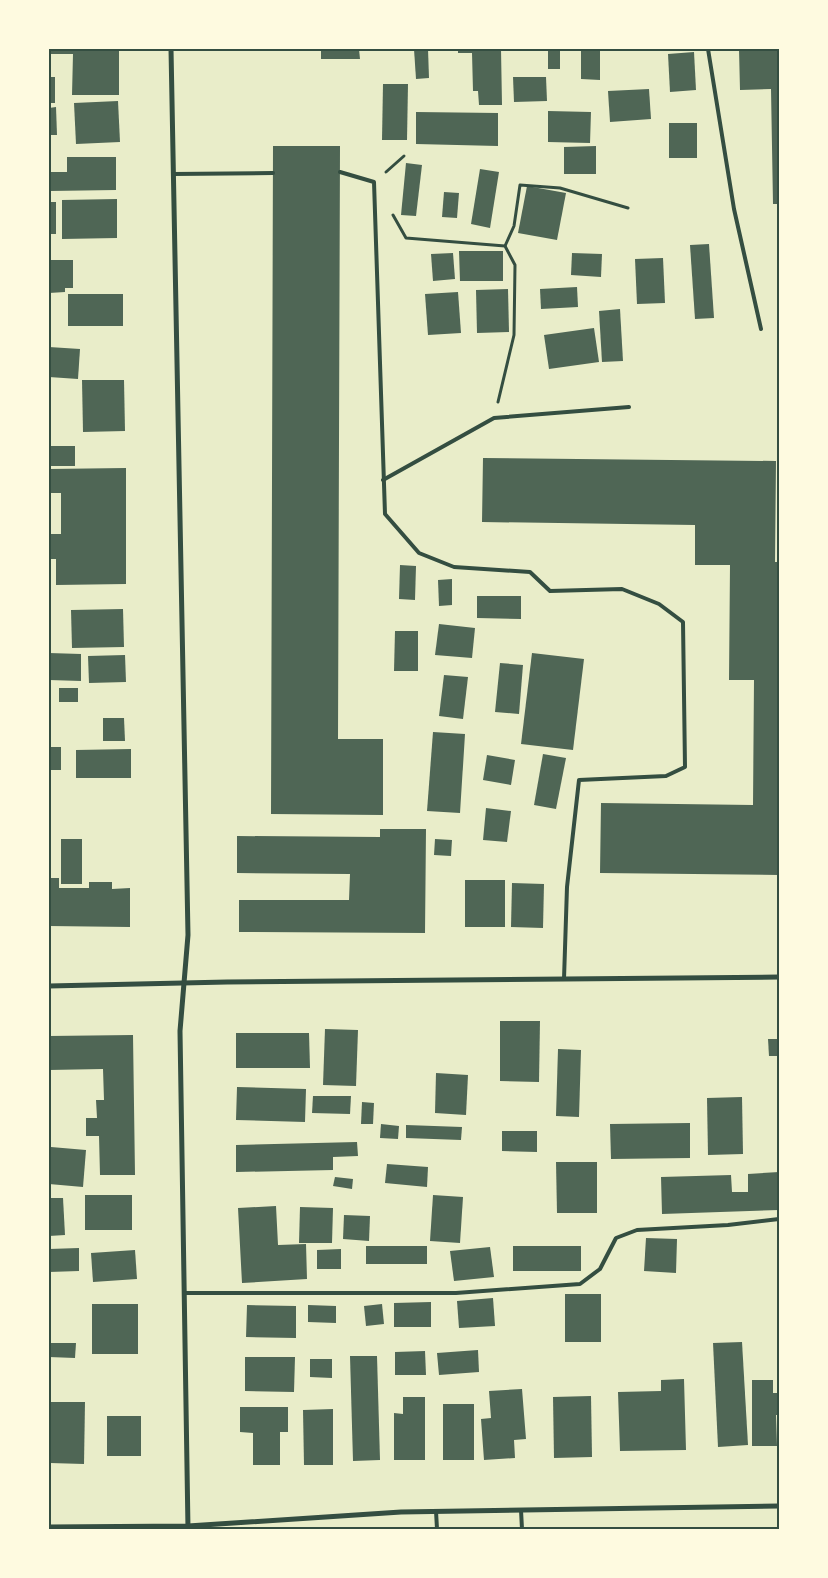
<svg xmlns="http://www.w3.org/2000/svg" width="828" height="1578" font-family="'PT Sans Narrow',sans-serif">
<rect width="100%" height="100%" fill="#e9edc9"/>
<g fill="#4f6655">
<path d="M49 49H119V95H72L73 54H49Z"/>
<path d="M321 49H359L360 59H321Z"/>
<path d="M414 49H428L429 78 416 79Z"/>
<path d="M458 49H501L502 105H479L478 91H473L472 53H458Z"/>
<rect x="548" y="49" width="12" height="20"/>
<path d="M581 49H600V80L581 79Z"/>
<path d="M739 49H779V204H773L771 89 740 90Z"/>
<path d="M694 52 696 90 670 92 668 54Z"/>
<rect x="49" y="77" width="6" height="26"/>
<path d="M513 77H546L547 101 514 102Z"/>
<path d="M383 84H408L407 140H382Z"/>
<path d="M649 89 651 119 610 122 608 91Z"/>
<path d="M118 101 120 142 76 144 74 103Z"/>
<path d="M56 107 57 135H49V108Z"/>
<path d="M548 111 591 112 590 143 548 142Z"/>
<path d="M416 112 498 113V146L416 144Z"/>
<rect x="669" y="123" width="28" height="35"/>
<path d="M273 146H340L338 739H383V815L271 814Z"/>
<path d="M596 146V174H564V147Z"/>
<path d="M67 157H116V190L50 191V172H67Z"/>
<path d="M406 163 422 165 416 216 401 215Z"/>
<path d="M480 169 499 172 490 228 471 224Z"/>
<path d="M527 186 566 193 557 240 518 233Z"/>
<path d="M444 192 459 193 457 218 442 217Z"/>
<path d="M117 199V238L62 239V200Z"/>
<rect x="49" y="202" width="7" height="32"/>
<path d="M709 244 714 318 695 319 690 245Z"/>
<path d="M459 251H503V281H460Z"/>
<path d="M453 253 455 279 433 281 431 254Z"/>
<path d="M572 253 602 254 601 277 571 275Z"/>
<path d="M663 258 665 303 637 304 635 259Z"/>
<path d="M49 260H73V288H65V292L49 293Z"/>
<path d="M577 287 578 307 541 309 540 289Z"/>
<path d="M508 289 509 332 477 333 476 290Z"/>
<path d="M458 292 461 333 428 335 425 294Z"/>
<rect x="68" y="294" width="55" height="32"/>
<path d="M620 309 623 361 602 362 599 311Z"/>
<path d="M594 328 599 362 549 369 544 335Z"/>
<path d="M49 347 80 349 78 379 49 377Z"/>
<path d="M82 380H124L125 431 83 432Z"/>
<rect x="49" y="446" width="26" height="20"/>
<path d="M483 458 776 461 775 562H779V875L600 873 601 803 753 805 754 680H729L730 565H695V525L482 522Z"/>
<path d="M126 468V584L56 585V559H49V534H61V493H49V469Z"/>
<path d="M400 565 416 566 415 600 399 599Z"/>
<path d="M452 579V605L439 606 438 580Z"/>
<path d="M477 596H521V619L477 618Z"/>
<path d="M123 609 124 647 72 648 71 610Z"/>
<path d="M439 624 475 628 472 658 435 655Z"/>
<path d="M395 631H418V671H394Z"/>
<path d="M49 653 81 654V681L49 680Z"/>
<path d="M532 653 584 659 573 750 521 744Z"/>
<path d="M125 655 126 682 89 683 88 656Z"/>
<path d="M500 663 523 665 519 714 495 712Z"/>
<path d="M444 675 468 677 463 719 439 716Z"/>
<rect x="59" y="688" width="19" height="14"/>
<path d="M103 718H124L125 741H103Z"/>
<path d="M433 732 465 734 460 813 427 811Z"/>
<rect x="49" y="747" width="12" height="23"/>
<path d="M131 749V778H76V750Z"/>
<path d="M543 754 566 758 556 809 534 805Z"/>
<path d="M487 755 515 760 511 785 483 780Z"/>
<path d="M486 808 511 811 507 842 483 840Z"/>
<path d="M380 829H426L425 933 239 932V900H349L350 874 237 873V836L380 837Z"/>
<rect x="61" y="839" width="21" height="45"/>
<path d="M435 839 452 840 451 856 434 855Z"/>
<path d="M49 878H59V888H89V882H112V889L130 888V927L49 926Z"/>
<rect x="465" y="880" width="40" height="47"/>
<path d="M512 883 544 884 543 928 511 927Z"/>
<path d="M500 1021H540L539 1082 500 1081Z"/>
<path d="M325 1029 358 1030 356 1086 323 1085Z"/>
<path d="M236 1033H309L310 1068H236Z"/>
<path d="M133 1035 135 1175H100L99 1136H86V1118H97L96 1100H104L103 1069 49 1070V1036Z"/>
<path d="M768 1039H779V1056H769Z"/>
<path d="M558 1049 581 1050 579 1117 556 1116Z"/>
<path d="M436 1073 468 1075 466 1115 435 1113Z"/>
<path d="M237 1087 306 1089 305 1122 236 1120Z"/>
<path d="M313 1096H351L350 1114 312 1113Z"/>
<path d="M742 1097 743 1154 708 1155 707 1098Z"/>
<path d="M362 1102 374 1103 373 1124H361Z"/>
<path d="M690 1123V1158L611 1159 610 1124Z"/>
<path d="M381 1124 399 1126 398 1139 380 1138Z"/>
<path d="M406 1125 462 1127 461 1140 406 1138Z"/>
<path d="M502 1131H537V1152L502 1151Z"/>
<path d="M357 1142 358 1156 333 1157V1170L236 1172V1145Z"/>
<path d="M51 1147 86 1150 83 1187 49 1184Z"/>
<path d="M556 1162H597V1213H557Z"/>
<path d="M387 1164 428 1167 427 1187 385 1183Z"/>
<path d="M779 1172V1210L662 1214 661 1177 731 1175 732 1192H748V1174Z"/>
<path d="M335 1177 353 1179 352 1189 333 1186Z"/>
<rect x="85" y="1195" width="47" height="35"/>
<path d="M433 1195 463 1197 460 1243 430 1241Z"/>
<path d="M49 1198H63L65 1235 49 1236Z"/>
<path d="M276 1206 278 1245 306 1244 307 1279 242 1283 238 1208Z"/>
<path d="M300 1207 333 1208 332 1243H299Z"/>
<path d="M344 1215 370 1216 369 1241 343 1239Z"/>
<path d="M646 1238 677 1239 676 1273 644 1271Z"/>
<rect x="366" y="1246" width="61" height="18"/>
<rect x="513" y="1246" width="68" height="25"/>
<path d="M490 1247 494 1277 454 1281 450 1251Z"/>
<path d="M79 1248V1271L49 1272V1249Z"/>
<path d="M341 1249V1269H317V1250Z"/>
<path d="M135 1250 137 1279 93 1282 91 1253Z"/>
<rect x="565" y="1294" width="36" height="48"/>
<path d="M493 1298 495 1326 459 1328 457 1301Z"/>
<path d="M431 1302V1327H394V1303Z"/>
<rect x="92" y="1304" width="46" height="50"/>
<path d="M382 1304 384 1324 366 1326 364 1306Z"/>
<path d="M247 1305 296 1306V1338L246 1337Z"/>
<path d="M308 1305 336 1306V1323L308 1322Z"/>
<path d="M742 1342 748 1445 718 1447 713 1343Z"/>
<path d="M49 1343H76L75 1358 49 1357Z"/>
<path d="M478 1350 479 1372 439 1375 437 1353Z"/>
<path d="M425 1351 426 1375H395V1352Z"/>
<path d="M350 1356H377L380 1460 353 1461Z"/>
<path d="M245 1357H295L294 1392 245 1391Z"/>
<path d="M310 1359H332V1378L310 1377Z"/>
<path d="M684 1379 686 1450 620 1451 618 1392 661 1391V1380Z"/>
<path d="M752 1380H773V1393H779V1415H776L777 1446H752Z"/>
<path d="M522 1389 526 1439 514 1440 515 1458 484 1460 481 1419 491 1418 489 1391Z"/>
<path d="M591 1396 592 1457 554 1458 553 1397Z"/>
<path d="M403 1397H425V1460H394V1413L403 1414Z"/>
<path d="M51 1402H85L84 1464 50 1463Z"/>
<rect x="443" y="1404" width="31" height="56"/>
<path d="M240 1407H288V1432H280V1465H253V1433L240 1432Z"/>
<path d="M333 1409V1465H304L303 1410Z"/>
<rect x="107" y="1416" width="34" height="40"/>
</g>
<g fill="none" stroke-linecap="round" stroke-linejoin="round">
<g stroke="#344e41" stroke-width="3">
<path d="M386 172 404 156"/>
<path d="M393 215 406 238 505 246 515 265 514 335 498 402"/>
<path d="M505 246 514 226 520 185 560 188 628 208"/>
</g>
<g stroke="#344e41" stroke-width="4">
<path d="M708 49 734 209 761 329"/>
<path d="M340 172 374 182 385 514 419 553 454 567 530 572 550 591 622 589 659 604 683 622 685 767 666 776 579 780 567 887 564 979"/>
<path d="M173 174 273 173"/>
<path d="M383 480 494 418 629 407"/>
<path d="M184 1293H456L580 1284 600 1269 616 1238 637 1230 728 1225 779 1219"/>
<path d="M521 1510 522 1529"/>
<path d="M436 1511 437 1529"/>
</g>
<g stroke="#344e41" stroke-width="5">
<path d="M171 49 188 935 180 1031 188 1529"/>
<path d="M49 986 227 982 779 977"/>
<path d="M49 1527 188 1526 401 1512 779 1506"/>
</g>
</g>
<rect width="828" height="1578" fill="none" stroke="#fefae0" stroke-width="100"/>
<rect x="50" y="50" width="728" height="1478" fill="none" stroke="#344e41" stroke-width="2"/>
</svg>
